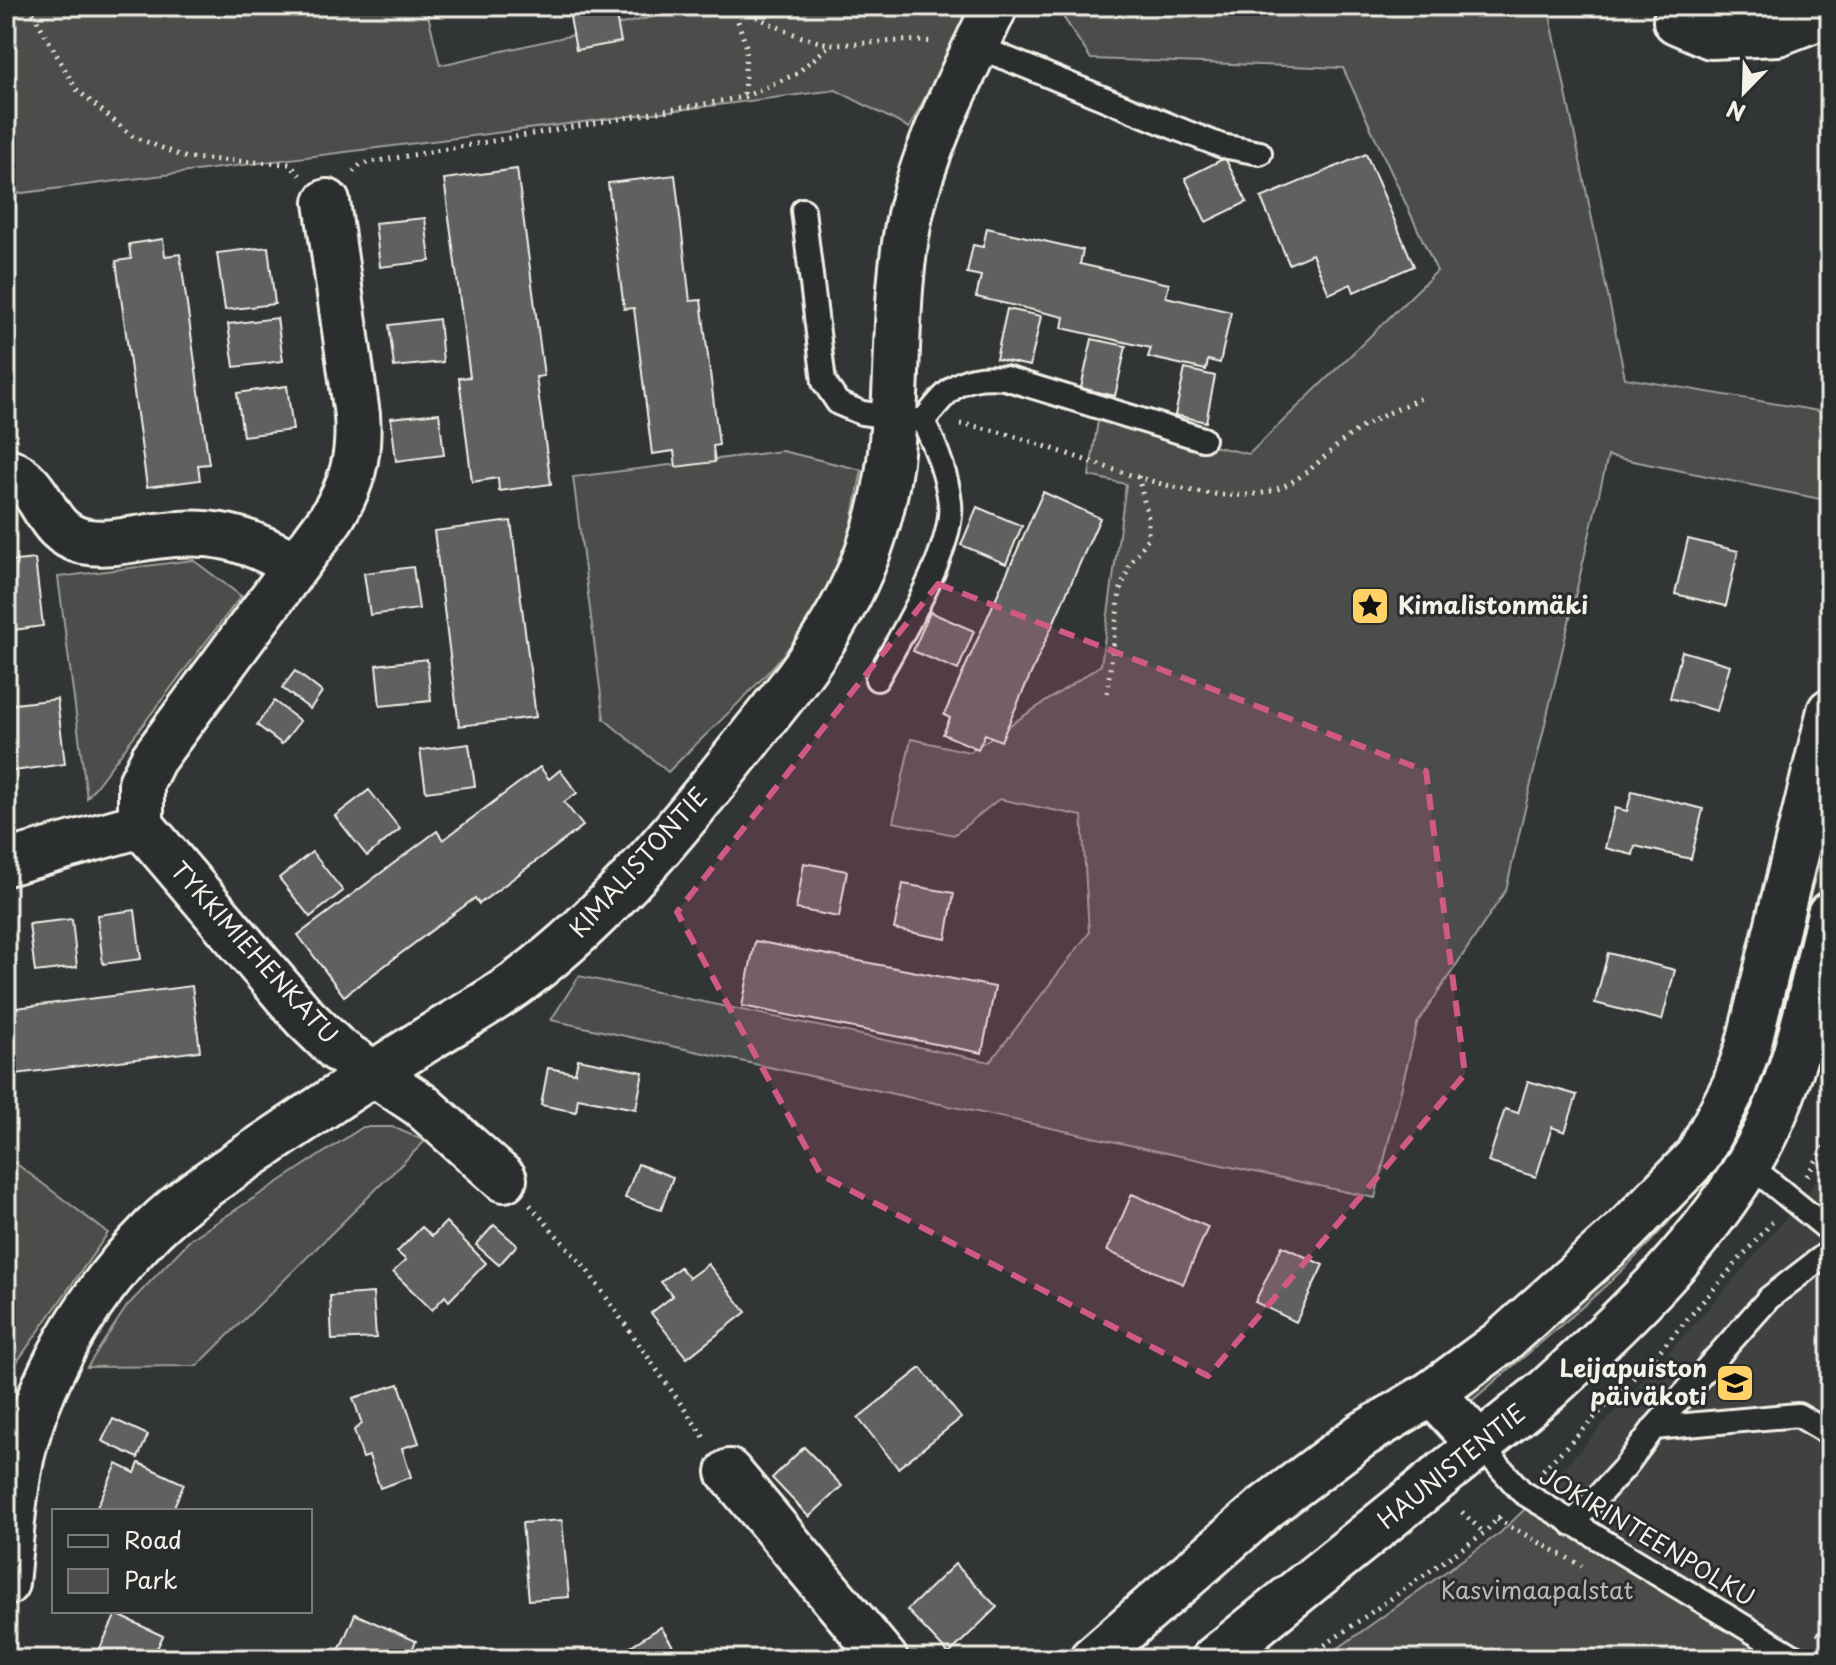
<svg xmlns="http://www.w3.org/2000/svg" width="1836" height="1665" font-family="'Playpen Sans',sans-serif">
<rect width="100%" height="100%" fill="#323535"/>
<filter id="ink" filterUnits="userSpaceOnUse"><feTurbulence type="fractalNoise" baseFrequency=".0125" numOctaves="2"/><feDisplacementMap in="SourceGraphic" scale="16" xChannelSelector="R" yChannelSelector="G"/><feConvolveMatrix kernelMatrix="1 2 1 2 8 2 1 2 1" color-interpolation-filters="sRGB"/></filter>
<g filter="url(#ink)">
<path fill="#404242" d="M1830 1157V1659H1821L1680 1576 1549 1484 1732 1282 1811 1188Z"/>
<g fill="#4b4d4c" stroke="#a09f9a" stroke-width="2">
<path d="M6 6H426L440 65 666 14 664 6H974L909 128 836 90 6 195Z"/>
<path d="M1056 6H1548L1625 378 1830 413V501L1608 456 1506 890 1417 1024 1375 1198 551 1020 579 976 990 1062 1089 933 1082 816 999 799 954 835 893 822 911 739 969 752 1101 665 1126 484 1089 476 1098 421 1249 454 1437 271 1343 68 1091 59Z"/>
<path d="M782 451 862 470C857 493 854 518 847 542 820 637 735 704 668 772L604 719 573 477Z"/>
<path d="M193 560 241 596 87 798 58 577Z"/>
<path d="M1830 757C1830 776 1833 798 1829 817 1821 860 1808 904 1797 946 1785 994 1776 1046 1756 1092 1696 1224 1575 1312 1468 1404L1452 1392 1699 1171Z"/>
<path d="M363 1127H393L425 1141 197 1366 87 1367 127 1306 191 1239Z"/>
<path d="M6 1156 108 1233 12 1369H6Z"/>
<path d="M1528 1506 1777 1659H1323L1500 1533Z"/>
</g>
<g fill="#5f605f" stroke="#f4f1e8" stroke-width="2">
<path d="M568 6H614L621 42 576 50Z"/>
<path d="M1725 6H1764L1730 18Z"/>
<path d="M1366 154 1414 266 1354 292 1351 284 1329 294 1312 254 1289 264 1261 198Z"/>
<path d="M1225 158 1247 202 1206 222 1185 178Z"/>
<path d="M517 169 544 376 536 377 551 484 499 491 498 478 472 482 459 378 470 377 444 179Z"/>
<path d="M675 175 690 301 701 300 719 445 713 446 715 462 676 467 674 451 652 454 634 308 624 309 608 183Z"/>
<path d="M425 218 430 261 380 267 375 223Z"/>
<path d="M987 228 1083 250 1080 264 1169 284 1166 297 1231 312 1220 363 1208 360 1206 370 1148 357 1151 348 1062 328 1064 317 976 297 981 276 967 273 973 245 983 247Z"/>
<path d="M163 239 165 256 180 254 209 464 198 465 200 480 147 487 116 261 131 259 129 244Z"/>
<path d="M268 247 275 304 225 310 217 253Z"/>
<path d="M1007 309 1041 316 1030 366 996 359Z"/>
<path d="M277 318 283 361 234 367 228 324Z"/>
<path d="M439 319 443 362 394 367 389 325Z"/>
<path d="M1092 339 1126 346 1115 396 1081 388Z"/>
<path d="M1185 369 1215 376 1206 422 1175 415Z"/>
<path d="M287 386 293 430 243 436 237 393Z"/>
<path d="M439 413 444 455 396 461 391 418Z"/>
<path d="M1043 492 1100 518 1001 741 985 734 978 749 943 734 950 718 944 715Z"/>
<path d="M977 507 1022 526 1006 564 961 545Z"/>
<path d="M511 521 536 717 459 726 434 531Z"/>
<path d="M1688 539 1738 551 1726 606 1675 594Z"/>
<path d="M35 559 43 626 6 631V562Z"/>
<path d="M413 567 419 609 370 615 364 573Z"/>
<path d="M930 612 974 631 958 670 913 651Z"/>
<path d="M1682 651 1730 665 1717 711 1670 698Z"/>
<path d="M427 659 431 701 380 706 376 665Z"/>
<path d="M295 671 322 692 310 709 282 688Z"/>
<path d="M57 699 65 764 6 772V705Z"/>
<path d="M274 701 300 721 282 744 257 725Z"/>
<path d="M469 744 475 786 426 792 420 750Z"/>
<path d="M540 767 549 779 560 770 577 793 564 802 583 826 479 904 475 898 344 996 298 935 437 831 443 840Z"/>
<path d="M369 790 400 829 367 856 335 816Z"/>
<path d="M1632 791 1703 809 1691 859 1635 846 1633 855 1605 848 1615 808 1627 811Z"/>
<path d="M312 852 343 891 310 917 279 878Z"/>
<path d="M804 863 847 871 839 917 796 909Z"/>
<path d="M903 884 954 893 946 939 894 929Z"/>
<path d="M135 910 141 959 103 964 97 915Z"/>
<path d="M72 919 77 967 35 972 29 924Z"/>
<path d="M755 941 995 987 982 1053 742 1006Z"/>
<path d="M1608 953 1675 970 1662 1020 1595 1003Z"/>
<path d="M192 986 200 1051 16 1074 15 1063 6 1064V998L15 997 16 1008Z"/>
<path d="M578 1059 643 1072 636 1109 578 1098 576 1112 541 1105 548 1068 575 1073Z"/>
<path d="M1528 1081 1577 1095 1565 1132 1552 1127 1536 1177 1488 1162 1505 1109 1518 1113Z"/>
<path d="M638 1164 673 1177 661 1210 625 1198Z"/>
<path d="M1132 1194 1208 1227 1183 1284 1107 1251Z"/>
<path d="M446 1222 486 1263 449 1301 445 1296 432 1310 393 1272 406 1260 397 1252 422 1227 432 1236Z"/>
<path d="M494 1225 517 1245 499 1265 476 1245Z"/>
<path d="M1282 1246 1323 1265 1296 1322 1255 1302Z"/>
<path d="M708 1264 746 1312 687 1358 651 1313 673 1296 661 1282 680 1267 689 1278Z"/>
<path d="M373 1293 376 1338 332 1340 330 1296Z"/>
<path d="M921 1368 961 1418 898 1468 858 1418Z"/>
<path d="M399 1384 419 1443 402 1448 411 1477 380 1488 369 1456 363 1458 354 1430 362 1424 353 1398Z"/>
<path d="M113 1419 148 1435 138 1458 102 1441Z"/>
<path d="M804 1447 842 1486 809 1517 772 1478Z"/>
<path d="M139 1463 184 1484 172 1511H95L117 1464 135 1473Z"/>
<path d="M562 1520 569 1597 529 1600 522 1523Z"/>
<path d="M955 1564 997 1607 949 1654 907 1610Z"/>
<path d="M116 1614 163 1636 152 1659H95Z"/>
<path d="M355 1614 416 1641 408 1659H351L338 1653Z"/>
<path d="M661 1627 681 1659H610Z"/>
</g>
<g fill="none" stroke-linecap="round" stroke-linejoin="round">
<g stroke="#f4f1e8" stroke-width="28">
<g id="service">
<path d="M976 46 1183 131 1222 146 1260 153"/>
<path d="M803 210 824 382 838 403 862 413 923 421C950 388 960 373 1005 378L1203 439"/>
<path d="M877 679C899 639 955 548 950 503 947 474 936 447 923 421"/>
<path d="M1748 1164 1830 1231"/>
<path d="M1654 1428 1769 1298 1830 1251"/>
<path d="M1481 1446 1522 1492 1798 1659"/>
<path d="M1572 1524 1625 1467 1654 1428 1798 1415 1830 1434"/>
</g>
</g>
<g stroke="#f4f1e8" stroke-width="50">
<g id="minor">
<path d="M1676 21 1711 36 1778 33 1830 13"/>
<path d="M327 202 357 415C360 456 352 486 330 520L153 759 141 783V825L305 1018 337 1049 421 1105 504 1179"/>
<path d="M6 470C47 485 41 532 83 541 107 546 132 539 156 536 213 528 246 538 296 565"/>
<path d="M6 863 141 825"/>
<path d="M1432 1393 1481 1446"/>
<path d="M729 1472 885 1659"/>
<path d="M6 1583C11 1538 13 1490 24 1446 45 1365 95 1287 154 1228 187 1196 226 1171 264 1146 319 1109 373 1073 429 1038 459 1019 492 1002 521 980 616 910 695 807 769 714 832 636 877 563 890 461 900 379 893 296 910 215 926 142 964 74 995 6"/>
<path d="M1092 1659 1266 1507 1362 1435 1432 1393 1500 1343 1625 1231 1698 1156 1735 1085 1748 1047 1830 711"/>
</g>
</g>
<g stroke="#f4f1e8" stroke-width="50">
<path id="tertiary" d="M1214 1659 1547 1390C1626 1318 1707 1241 1758 1147 1797 1076 1811 991 1830 914"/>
</g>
<g stroke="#f4f1e8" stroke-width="5" stroke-dasharray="2 6" stroke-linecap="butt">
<path d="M29 6 76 89 132 136 187 158 289 164 300 175"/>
<path d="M733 6 746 46 744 97"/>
<path d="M735 6C762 19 804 43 834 44 867 45 900 38 934 42"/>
<path d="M353 172 361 164 744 97 796 74 831 44"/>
<path d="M960 424C1045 434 1191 517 1274 490 1307 479 1326 452 1353 433 1375 418 1400 408 1423 397"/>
<path d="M1107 693 1120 591 1129 566 1148 538V517L1138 476"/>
<path d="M1807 1176 1830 1137"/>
<path d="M530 1205 587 1270 706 1440"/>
<path d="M1543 1470 1657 1354 1772 1222"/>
<path d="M1462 1512 1484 1533"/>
<path d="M1497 1519 1582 1566"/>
<path d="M1817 1633 1830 1641"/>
<path d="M1305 1659 1484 1533 1503 1513"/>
</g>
<use href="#service" stroke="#2a2d2e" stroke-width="22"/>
<use href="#minor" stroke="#2a2d2e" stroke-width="44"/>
<use href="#tertiary" stroke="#2a2d2e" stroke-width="44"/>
</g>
</g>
<path fill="#d15985" fill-opacity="0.2" stroke="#d15985" stroke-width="6" stroke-dasharray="16 10" stroke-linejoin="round" d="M938 584 1426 771 1465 1074 1208 1376 821 1175 677 912Z"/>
<defs>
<g id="sight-square" transform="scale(2)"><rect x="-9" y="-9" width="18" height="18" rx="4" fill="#ffd166" stroke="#2a2d2e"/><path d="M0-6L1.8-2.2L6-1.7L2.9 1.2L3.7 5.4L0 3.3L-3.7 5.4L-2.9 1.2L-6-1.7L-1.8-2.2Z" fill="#111"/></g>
<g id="school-square" transform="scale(2)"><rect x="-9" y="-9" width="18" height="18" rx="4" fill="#ffd166" stroke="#2a2d2e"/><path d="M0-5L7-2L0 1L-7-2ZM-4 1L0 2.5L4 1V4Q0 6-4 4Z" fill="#111"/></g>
</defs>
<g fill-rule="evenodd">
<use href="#sight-square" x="1370" y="606"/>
<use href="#school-square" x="1735" y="1383"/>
</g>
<g text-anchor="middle" stroke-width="6" stroke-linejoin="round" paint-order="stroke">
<g font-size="24" font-weight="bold" fill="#f4f1e8" stroke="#2a2d2e" text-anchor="start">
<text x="1398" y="614">Kimalistonmäki</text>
<text x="1707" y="1377" text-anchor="end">Leijapuiston<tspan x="1707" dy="28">päiväkoti</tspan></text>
</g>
<g font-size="24" fill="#f4f1e8" stroke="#2a2d2e">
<text transform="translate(639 863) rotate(-48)" y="8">KIMALISTONTIE</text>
<text transform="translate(254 953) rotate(48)" y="8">TYKKIMIEHENKATU</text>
<text transform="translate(1452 1467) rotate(-39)" y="8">HAUNISTENTIE</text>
<text transform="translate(1647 1537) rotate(31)" y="8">JOKIRINTEENPOLKU</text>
</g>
<g font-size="24" fill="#b9b8b1" stroke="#2a2d2e">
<text x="1537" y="1599">Kasvimaapalstat</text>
</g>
</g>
<rect width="1836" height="1665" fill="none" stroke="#2a2d2e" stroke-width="32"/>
<rect x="16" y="16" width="1804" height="1633" fill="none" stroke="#f4f1e8" stroke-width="3" filter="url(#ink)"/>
<rect x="52" y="1509" width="260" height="104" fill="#2a2d2e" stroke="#7b7b78" stroke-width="2"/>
<rect x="68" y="1535" width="40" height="12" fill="#2a2d2e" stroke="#7b7b78" stroke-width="2"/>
<text x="124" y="1549" font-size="24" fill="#f4f1e8">Road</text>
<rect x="68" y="1569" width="40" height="24" fill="#4b4d4c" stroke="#7b7b78" stroke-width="2"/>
<text x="124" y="1589" font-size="24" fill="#f4f1e8">Park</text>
<g transform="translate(1744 92) rotate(203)" stroke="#2a2d2e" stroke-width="6" paint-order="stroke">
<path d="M0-6L14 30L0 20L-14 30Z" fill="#f4f1e8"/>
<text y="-12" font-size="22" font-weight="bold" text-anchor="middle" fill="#f4f1e8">N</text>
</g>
</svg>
